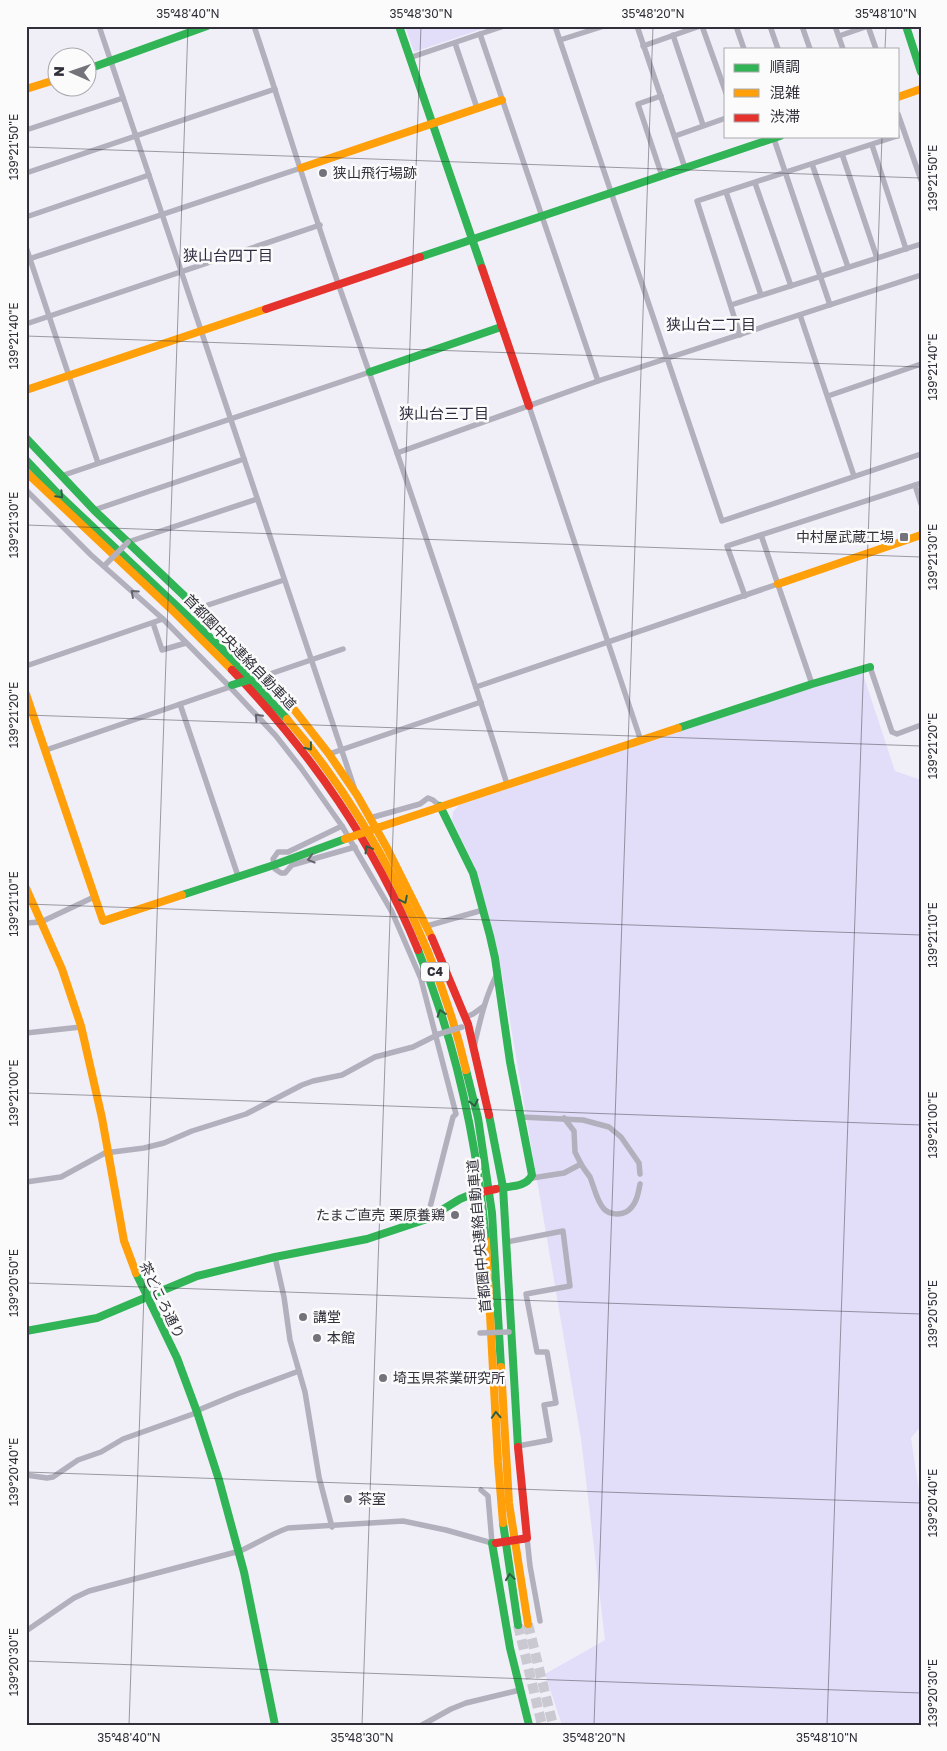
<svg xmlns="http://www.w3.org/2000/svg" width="947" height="1751" font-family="'Golos Text','Noto Sans JP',sans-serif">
<rect width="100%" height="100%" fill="#f0eff8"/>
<g fill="#e2def9">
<path d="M405 26H491L414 52Z"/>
<path d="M862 671 895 771 921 780V1426L911 1438 921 1504V1725H562L545 1674 605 1640 581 1439 498 951 474 865 452 820 453 812 459 805Z"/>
</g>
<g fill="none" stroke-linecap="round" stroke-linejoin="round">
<g stroke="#cac9d2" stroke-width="10" stroke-dasharray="10 5" stroke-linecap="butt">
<path d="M528 1624 553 1725"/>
<path d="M518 1625 542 1725"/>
</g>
<g stroke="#b2b0bc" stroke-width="5.5">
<path d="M99 26 354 787"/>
<path d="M254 26C283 112 309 200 339 286 397 451 454 617 507 784"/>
<path d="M504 26 480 34 598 381"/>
<path d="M555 26 722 521 921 454"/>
<path d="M637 26 685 168"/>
<path d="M702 26 726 93"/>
<path d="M736 26 744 49"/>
<path d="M770 26 778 49"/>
<path d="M802 26 810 49"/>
<path d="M835 26 843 49"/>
<path d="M868 26 876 49"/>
<path d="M673 35 703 125"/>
<path d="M839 36 868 26"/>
<path d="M560 40 604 26"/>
<path d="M455 43 477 108"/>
<path d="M643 46 700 26"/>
<path d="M409 58 480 34"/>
<path d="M661 96 638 104 662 176"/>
<path d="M898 114 921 180"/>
<path d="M26 130 123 98"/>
<path d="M675 136 726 118"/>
<path d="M773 136 830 305"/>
<path d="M872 145 906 249"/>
<path d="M842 154 877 258"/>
<path d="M812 164 848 267"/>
<path d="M26 173 275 89"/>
<path d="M755 183 791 286"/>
<path d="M726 192 761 295"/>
<path d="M26 217 149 175"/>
<path d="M26 247 98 463"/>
<path d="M26 260 301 168"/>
<path d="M731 305 921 244"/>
<path d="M800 315 854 476"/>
<path d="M26 324 320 225"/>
<path d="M740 335 697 201 897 136"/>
<path d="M828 396 921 364"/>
<path d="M529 406 641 741"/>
<path d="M397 453 598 381 921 275"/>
<path d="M61 476 370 372"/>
<path d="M915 485 921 504"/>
<path d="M26 490 91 555 163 619 230 687 276 736 301 768 342 826 392 912 421 979 456 1114 453 1117 427 1219"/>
<path d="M94 510 244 459"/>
<path d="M761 535 812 684"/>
<path d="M128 542 257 499"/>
<path d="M745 596 727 546 921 483"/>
<path d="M199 608 284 580"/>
<path d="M153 623 162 650 186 643"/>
<path d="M26 666 163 619"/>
<path d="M870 667 892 732 897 734 921 725"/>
<path d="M267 675 343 649"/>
<path d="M476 687 778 584"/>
<path d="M180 704 238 876"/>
<path d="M46 750 230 687"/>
<path d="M329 754 481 702"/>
<path d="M370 818 420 804 428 798 433 800 440 806"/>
<path d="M342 826 288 852H278L273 859 275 869 281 873H285L292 865 355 847"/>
<path d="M26 923 41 922 94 897"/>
<path d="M427 926 483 910"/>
<path d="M466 1017 473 1014 484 1006"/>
<path d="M26 1033 81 1027"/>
<path d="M474 1047C480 1021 485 997 497 974"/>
<path d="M521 1117 583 1120 609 1127 621 1137 639 1163 640 1174"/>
<path d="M564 1118 574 1131 575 1152 581 1164"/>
<path d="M532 1178 564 1173 581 1164C584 1169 587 1173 590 1177 594 1187 597 1202 604 1209 610 1215 620 1215 626 1212 636 1206 638 1195 640 1184"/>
<path d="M26 1182 61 1177 105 1153 144 1148 164 1143 192 1131 246 1114 302 1085 313 1081 342 1075 375 1057 413 1047 439 1034"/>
<path d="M507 1242 563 1231 570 1286 526 1294 537 1352H547L556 1403 544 1405 550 1440 518 1446"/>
<path d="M275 1257 284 1297 290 1340 305 1392 319 1477 332 1527"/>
<path d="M26 1475 47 1478 53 1477 78 1460 101 1452 123 1439 193 1414 201 1409 237 1394 299 1371"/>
<path d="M527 1538 530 1566 540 1621"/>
<path d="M26 1631 74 1598 89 1591 240 1551C256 1544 271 1534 288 1528L403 1521 446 1530 492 1543 488 1496 481 1490"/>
<path d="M422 1725 451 1709 466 1703 520 1690"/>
</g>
<g stroke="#30b455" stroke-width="8">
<path d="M399 26 482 268"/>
<path d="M906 26 921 72"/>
<path d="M88 69 207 26"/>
<path d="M420 257 780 136"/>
<path d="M370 372 501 327"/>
<path d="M26 438 94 510 196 607"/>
<path d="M26 460 59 495 220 647 287 719"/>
<path d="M678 728 812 684 870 667"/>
<path d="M440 806 473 873 490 936 495 958 510 1062 532 1175C526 1187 512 1186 500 1188"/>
<path d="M182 895 274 865 345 839"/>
<path d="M418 950C456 1043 477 1141 486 1241"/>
<path d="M466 1070 478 1118 492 1213 501 1367"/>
<path d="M489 1115 503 1187 518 1447"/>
<path d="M136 1273 177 1358 197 1412 219 1480 244 1572 275 1725"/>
<path d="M26 1331 97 1318 197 1276 275 1257 367 1239 427 1219 460 1199 472 1194"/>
<path d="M503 1523 518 1625"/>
<path d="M496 1543H492L510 1648 529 1725"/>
</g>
<g stroke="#ff9f0a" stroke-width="8">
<path d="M26 89 58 79"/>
<path d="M898 97 921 89"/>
<path d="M301 168 502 100"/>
<path d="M26 390 266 309"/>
<path d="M26 472 172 610 232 670"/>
<path d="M778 584 921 535"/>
<path d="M196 607 267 675 329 754 357 795 387 848 432 938"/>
<path d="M26 694 103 921 182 895"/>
<path d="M287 719C369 814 438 948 466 1070"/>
<path d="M380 827 678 728"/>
<path d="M26 888 62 969 81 1026 102 1118 124 1241 136 1273"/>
<path d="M486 1241 498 1462 503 1523"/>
<path d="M501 1367 509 1503 528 1624"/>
</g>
<g stroke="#e5322d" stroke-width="8">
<path d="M482 268 529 406"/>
<path d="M266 309 420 257"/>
<path d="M232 670C312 754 374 843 418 950"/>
<path d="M432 938 468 1024 489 1115"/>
<path d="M518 1447 527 1538 522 1539"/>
</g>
<g stroke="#b2b0bc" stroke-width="5.5">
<path d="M104 566 128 542"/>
<path d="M439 1034 462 1027"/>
<path d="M480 1333 509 1332"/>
</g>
<path stroke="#30b455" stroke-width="8" d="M232 685 262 676"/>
<path stroke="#ff9f0a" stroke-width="8" d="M345 839 380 827"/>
<g stroke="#e5322d" stroke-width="8">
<path d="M472 1194 496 1189"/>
<path d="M496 1543 522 1539"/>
</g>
</g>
<defs><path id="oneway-chevron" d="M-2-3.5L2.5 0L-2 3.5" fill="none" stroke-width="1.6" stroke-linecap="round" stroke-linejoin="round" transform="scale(1.25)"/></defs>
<g stroke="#315e43">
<use href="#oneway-chevron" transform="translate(60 495) rotate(45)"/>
<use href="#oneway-chevron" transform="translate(309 747) rotate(52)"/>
<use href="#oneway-chevron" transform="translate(368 849) rotate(-121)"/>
<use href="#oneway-chevron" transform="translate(404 900) rotate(64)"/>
<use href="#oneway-chevron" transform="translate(441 1013) rotate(-108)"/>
<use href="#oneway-chevron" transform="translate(474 1103) rotate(77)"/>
<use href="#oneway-chevron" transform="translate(496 1415) rotate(-93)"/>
<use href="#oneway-chevron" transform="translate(510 1577) rotate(-98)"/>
</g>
<g stroke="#65636e">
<use href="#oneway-chevron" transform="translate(134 593) rotate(-138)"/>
<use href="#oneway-chevron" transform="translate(258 717) rotate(-133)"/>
<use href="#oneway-chevron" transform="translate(311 859) rotate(164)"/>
</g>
<path fill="none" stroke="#31303a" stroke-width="1" stroke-opacity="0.45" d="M885 49 886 26M26 147 921 178M26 336 921 367M26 525 921 557M26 715 921 746M26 904 921 935M26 1093 921 1125M26 1283 921 1314M26 1472 921 1503M26 1661 921 1693M129 1725 188 26M362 1725 421 26M594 1725 653 26M827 1725 882 136"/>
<g fill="#74737c" stroke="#fbfbfb" stroke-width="2">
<circle cx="323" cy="173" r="5"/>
<rect x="899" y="532" width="10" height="10" rx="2.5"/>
<circle cx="455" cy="1215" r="5"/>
<circle cx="303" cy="1317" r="5"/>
<circle cx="317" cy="1338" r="5"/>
<circle cx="383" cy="1378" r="5"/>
<circle cx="348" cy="1499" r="5"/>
</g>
<g text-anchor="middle" stroke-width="5" stroke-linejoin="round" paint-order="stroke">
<rect fill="#fbfbfb" stroke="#6e6d74" stroke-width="1" x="421" y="962.5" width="28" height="19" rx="4"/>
<g font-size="12" font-weight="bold" fill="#31303a">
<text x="435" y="976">C4</text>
</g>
<g font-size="14" fill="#31303a" stroke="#fbfbfb" text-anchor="start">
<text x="333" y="178">狭山飛行場跡</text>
<text x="894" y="542" text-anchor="end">中村屋武蔵工場</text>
<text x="445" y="1220" text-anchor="end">たまご直売 栗原養鶏</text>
<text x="313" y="1322">講堂</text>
<text x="327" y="1343">本館</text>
<text x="393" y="1383">埼玉県茶業研究所</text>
<text x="358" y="1504">茶室</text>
</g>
<g font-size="14" fill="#31303a" stroke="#fbfbfb">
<text transform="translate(240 652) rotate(46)" y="5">首都圏中央連絡自動車道</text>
<text transform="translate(479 1236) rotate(-95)" y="5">首都圏中央連絡自動車道</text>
<text transform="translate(162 1300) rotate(64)" y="5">茶どころ通り</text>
</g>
<g font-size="15" fill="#2e2a3f" stroke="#fbfbfb">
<text x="228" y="261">狭山台四丁目</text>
<text x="711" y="330">狭山台二丁目</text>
<text x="444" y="419">狭山台三丁目</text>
</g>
</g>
<rect width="947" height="1751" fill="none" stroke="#fbfbfb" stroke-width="55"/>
<rect x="724" y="48" width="175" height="90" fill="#fbfbfb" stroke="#aaaaae"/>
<rect x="734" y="64" width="25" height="8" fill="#30b455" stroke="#aaaaae"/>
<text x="770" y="72" font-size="15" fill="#31303a">順調</text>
<rect x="734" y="89" width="25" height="8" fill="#ff9f0a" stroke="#aaaaae"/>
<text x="770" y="98" font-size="15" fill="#31303a">混雑</text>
<rect x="734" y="114" width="25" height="8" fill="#e5322d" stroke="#aaaaae"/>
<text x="770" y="122" font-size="15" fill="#31303a">渋滞</text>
<g transform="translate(72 72) rotate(272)"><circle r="24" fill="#fbfbfb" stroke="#aaaaae"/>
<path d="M0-4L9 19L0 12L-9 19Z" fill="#74737c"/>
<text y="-8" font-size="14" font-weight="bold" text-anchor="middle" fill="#31303a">N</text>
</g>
<rect x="28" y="28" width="892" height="1696" fill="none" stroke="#31303a" stroke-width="2"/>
<g font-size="12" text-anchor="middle" fill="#31303a">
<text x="188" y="18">35°48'40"N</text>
<text x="421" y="18">35°48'30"N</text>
<text x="653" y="18">35°48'20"N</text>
<text x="886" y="18">35°48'10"N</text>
<text transform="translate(14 147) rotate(-90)" y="4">139°21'50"E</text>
<text transform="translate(933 178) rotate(-90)" y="4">139°21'50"E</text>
<text transform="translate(14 336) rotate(-90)" y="4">139°21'40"E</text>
<text transform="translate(933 367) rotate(-90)" y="4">139°21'40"E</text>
<text transform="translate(14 525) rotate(-90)" y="4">139°21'30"E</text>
<text transform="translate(933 557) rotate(-90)" y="4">139°21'30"E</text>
<text transform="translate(14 715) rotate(-90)" y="4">139°21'20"E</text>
<text transform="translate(933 746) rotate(-90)" y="4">139°21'20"E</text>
<text transform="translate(14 904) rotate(-90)" y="4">139°21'10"E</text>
<text transform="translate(933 935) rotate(-90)" y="4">139°21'10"E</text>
<text transform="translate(14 1093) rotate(-90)" y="4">139°21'00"E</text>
<text transform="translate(933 1125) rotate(-90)" y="4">139°21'00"E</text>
<text transform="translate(14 1283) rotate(-90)" y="4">139°20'50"E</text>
<text transform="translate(933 1314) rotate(-90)" y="4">139°20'50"E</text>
<text transform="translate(14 1472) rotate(-90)" y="4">139°20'40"E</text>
<text transform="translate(933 1503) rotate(-90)" y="4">139°20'40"E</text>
<text transform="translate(14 1662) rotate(-90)" y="4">139°20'30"E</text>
<text transform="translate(933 1693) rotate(-90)" y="4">139°20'30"E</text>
<text x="129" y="1742">35°48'40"N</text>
<text x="362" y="1742">35°48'30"N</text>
<text x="594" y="1742">35°48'20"N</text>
<text x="827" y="1742">35°48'10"N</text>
</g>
</svg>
